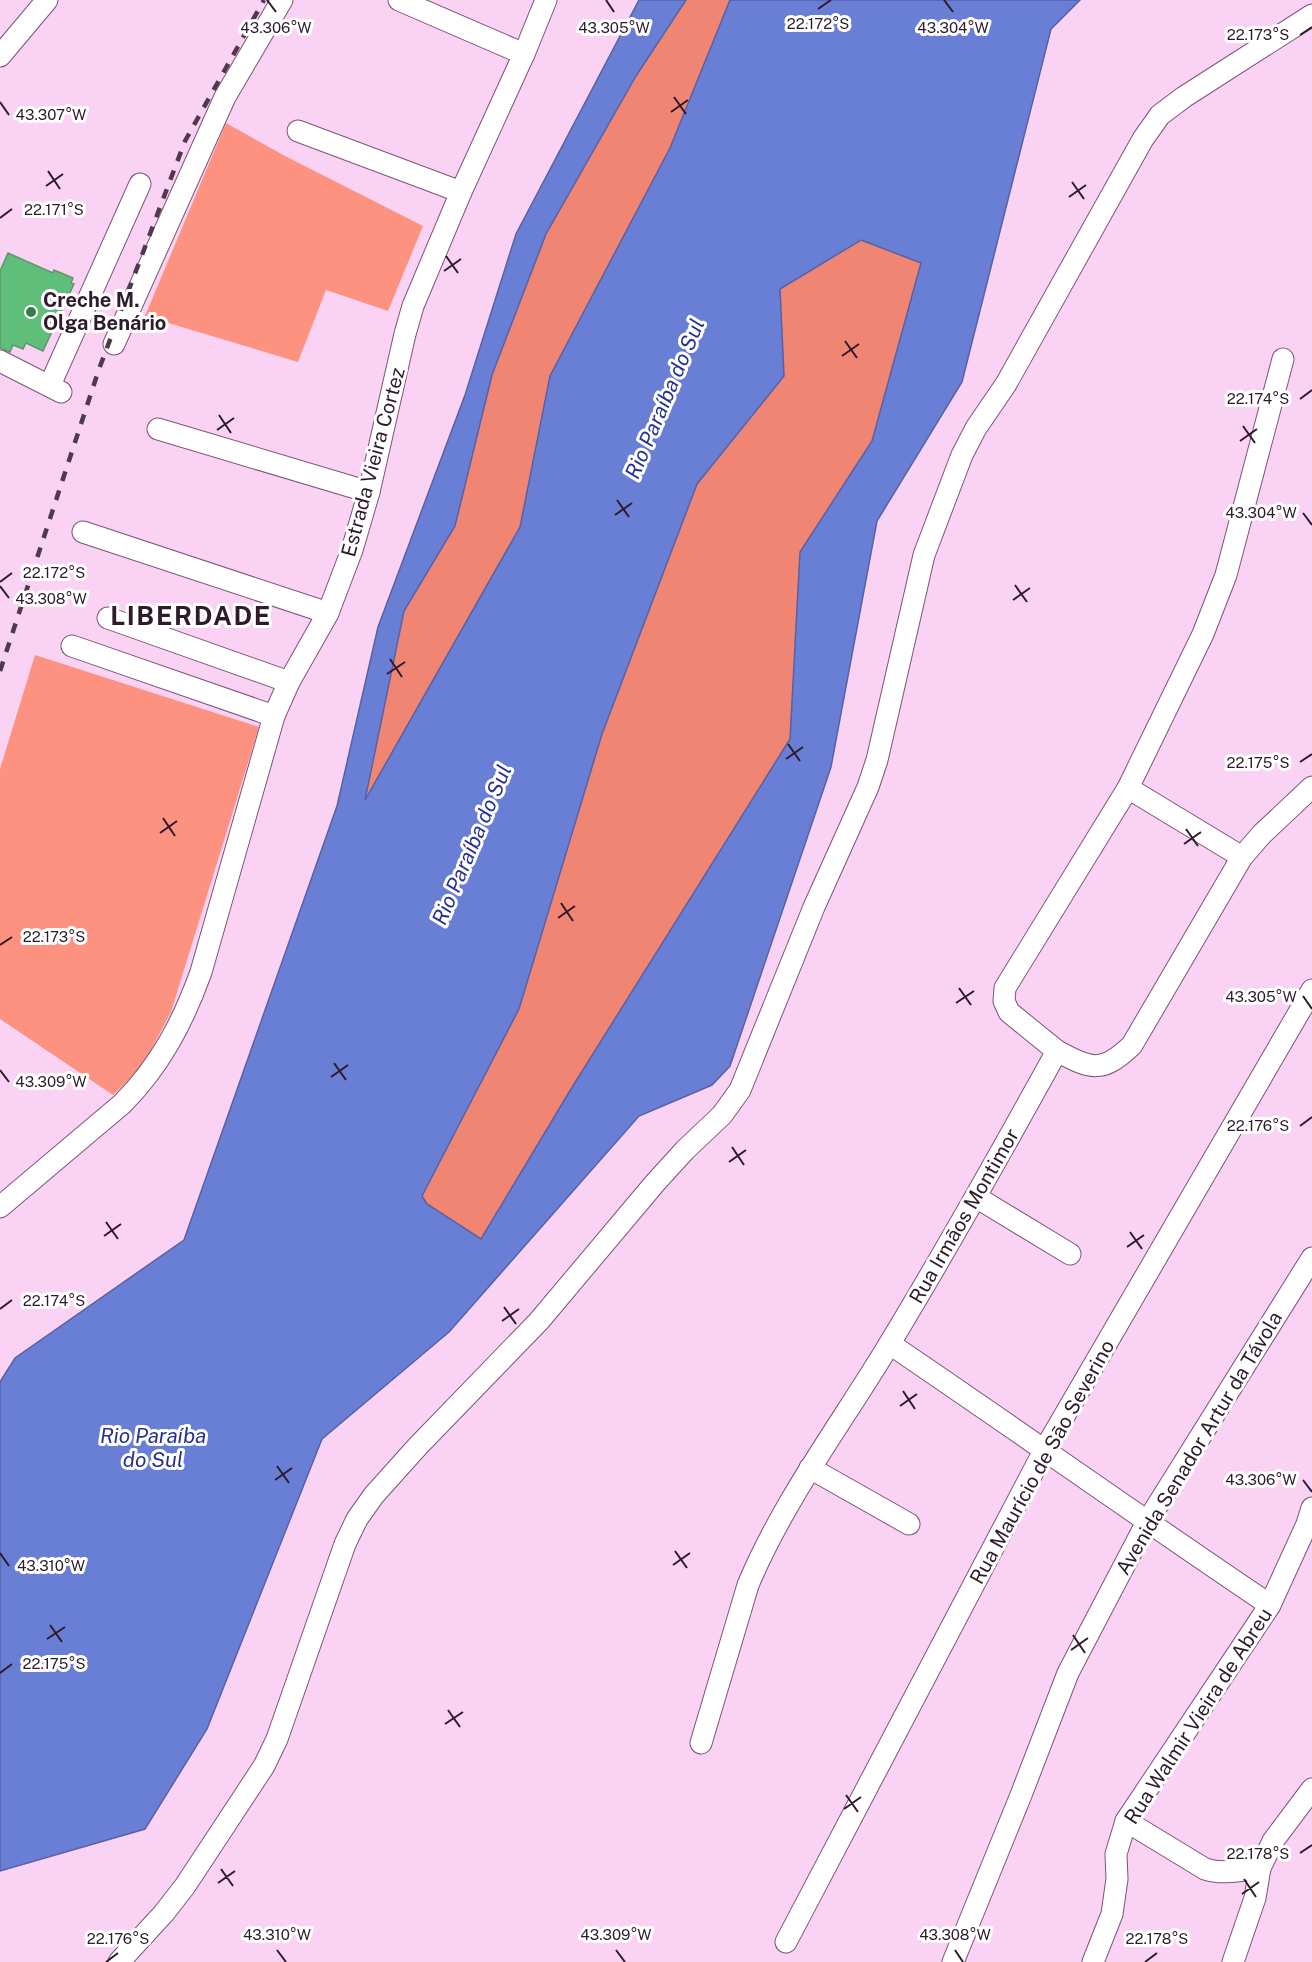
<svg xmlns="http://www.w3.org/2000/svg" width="1312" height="1962" font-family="'Public Sans',sans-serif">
<rect width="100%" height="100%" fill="#fad3f4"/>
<g fill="#fc927f">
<path d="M226 123 285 156 423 226 388 311 326 290 298 362 145 316Z"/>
<path d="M35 655 259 727 171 1012 142 1067 113 1095 0 1019V769Z"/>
</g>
<g fill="#f08573">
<path d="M686 0H730L670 148 550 376 520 527 364 803 404 611 455 526 492 374 546 234 636 76Z"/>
<path d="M861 240 921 263 872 441 800 552 790 739 571 1089 481 1240 427 1204 422 1196 519 1009 602 734 697 484 784 376 780 289Z"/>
</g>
<path fill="#697fd6" stroke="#5761a3" stroke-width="1.5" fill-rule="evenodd" d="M639 0H686L636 76 546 234 492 375 455 526 404 611 365 800 520 527 550 376 670 148 730 0H1080L1051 29 962 382 877 521 831 767 730 1066 712 1085 639 1116 449 1332 322 1439 207 1729 145 1829 0 1871V1382L15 1358 184 1240 337 806 378 627 465 395 516 234ZM861 240 921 263 872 441 800 552 790 739 571 1089 481 1239 427 1204 422 1196 519 1009 602 734 697 484 784 376 780 289Z"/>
<path fill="#5fbe7a" stroke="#63946e" stroke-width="1.5" d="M8 253 53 273 54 270 73 278 71 283 74 284 43 351 26 343 23 349 13 345 10 352 0 348V271Z"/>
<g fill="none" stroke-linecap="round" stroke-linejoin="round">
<g stroke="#7d5378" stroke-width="23">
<g id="street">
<path d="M399 0 524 54"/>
<path d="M0 56 47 0"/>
<path d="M298 131 461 192"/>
<path d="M114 344 225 97 282 0"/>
<path d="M0 361 61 392"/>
<path d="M50 385 140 184"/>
<path d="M158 429 369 492"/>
<path d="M83 532 328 613"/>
<path d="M108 618 289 682"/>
<path d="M72 646 274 716"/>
<path d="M1128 788 1242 857"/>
<path d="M1057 1051 1009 1012 1004 1001 1005 988 1128 788 1203 634 1226 575 1283 359"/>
<path d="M976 1197 1070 1254"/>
<path d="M0 1207 122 1104C160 1066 183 1022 201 972L274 716 289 682 328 613 352 550 369 492 405 334 413 306 461 192 524 54 546 0"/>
<path d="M890 1344C1017 1430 1142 1519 1270 1605"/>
<path d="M810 1468 909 1524"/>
<path d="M701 1743 748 1585C784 1499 842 1423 890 1343 948 1247 1003 1149 1057 1051 1091 1069 1102 1074 1132 1045L1242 857 1262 834 1312 787"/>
<path d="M1126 1821 1205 1869C1223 1875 1241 1870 1260 1868L1255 1898 1233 1962"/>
<path d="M1260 1868 1273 1841 1312 1789"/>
<path d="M786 1942 1045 1449 1312 990"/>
<path d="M119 1962 164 1913 185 1886 264 1766 277 1739 345 1544 357 1519 374 1495 418 1446 539 1321 655 1183 685 1150 722 1115 740 1090 814 907 868 787 877 760 924 555 962 455 976 428 1006 384 1143 139 1160 115 1184 97 1312 15"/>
<path d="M953 1962 1021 1795 1068 1673 1147 1522 1312 1258"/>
<path d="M1093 1962 1112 1914 1117 1879 1116 1854 1126 1821 1270 1605 1307 1524 1312 1508"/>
</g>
</g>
<use href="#street" stroke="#fff" stroke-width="21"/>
<path stroke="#4f3a4d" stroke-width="4.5" stroke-dasharray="10 10" stroke-linecap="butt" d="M0 671 99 369 185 141 264 0"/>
</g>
<path fill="none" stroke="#2d1b2b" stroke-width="2" d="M267 0 276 12M606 0 614 12M944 0 953 12M818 9 831 0M1300 35 1312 27M674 97 686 114M0 102 9 115M671 112 688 100M48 171 60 189M1072 182 1084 199M46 186 63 174M1069 197 1086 185M0 218 12 209M446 256 458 273M444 271 461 259M845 341 857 358M842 356 859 344M1300 399 1312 390M219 415 231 433M1243 426 1255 443M217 430 234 418M1240 441 1257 429M617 500 629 517M1303 513 1312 525M615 515 632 503M0 582 12 573M1015 585 1027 602M0 586 9 598M1013 600 1030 588M390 659 402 677M387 674 405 662M788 744 800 761M786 759 803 747M1300 762 1312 754M163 818 175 836M1186 829 1198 846M160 833 177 821M1184 844 1201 832M561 903 573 921M558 918 575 906M0 945 12 937M959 988 971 1005M1303 996 1312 1009M956 1003 974 991M334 1063 346 1080M0 1070 9 1082M331 1077 348 1065M1300 1126 1312 1117M732 1147 744 1165M729 1162 746 1150M106 1222 118 1239M1130 1232 1142 1249M104 1236 121 1224M1127 1247 1144 1235M504 1307 516 1324M0 1309 12 1300M502 1321 519 1309M903 1391 915 1409M900 1406 917 1394M277 1466 289 1483M275 1480 292 1468M1303 1480 1312 1492M675 1551 687 1568M0 1553 9 1566M673 1565 690 1553M50 1625 62 1642M1073 1635 1085 1653M47 1639 65 1627M1071 1650 1088 1638M0 1673 12 1664M448 1710 460 1727M445 1724 463 1712M846 1795 858 1812M844 1809 861 1797M1300 1853 1312 1845M221 1869 233 1886M1244 1879 1256 1897M218 1883 235 1871M1242 1894 1259 1882M277 1950 286 1962M616 1950 625 1962M955 1950 963 1962M106 1962 118 1953M1145 1962 1157 1953"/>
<circle fill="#347d4a" stroke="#fff" stroke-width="2" cx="31" cy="312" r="6"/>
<g text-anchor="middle" stroke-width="6" stroke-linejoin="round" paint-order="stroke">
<g font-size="20" font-weight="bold" fill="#2d1b2b" stroke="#fff" text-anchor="start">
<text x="43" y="307">Creche M.<tspan x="43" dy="23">Olga Benário</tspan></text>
</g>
<g font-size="20" fill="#2d1b2b" stroke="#fff">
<text transform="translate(373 462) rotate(-75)" y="7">Estrada Vieira Cortez</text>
<text transform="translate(964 1216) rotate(-60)" y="7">Rua Irmãos Montimor</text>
<text transform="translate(1199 1443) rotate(-59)" y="7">Avenida Senador Artur da Távola</text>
<text transform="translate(1042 1462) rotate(-61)" y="7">Rua Maurício de São Severino</text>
<text transform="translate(1198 1716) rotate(-57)" y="7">Rua Walmir Vieira de Abreu</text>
</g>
<g font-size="21" font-style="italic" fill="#263196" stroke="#fff">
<text transform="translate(665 399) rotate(-67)" y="7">Rio Paraíba do Sul</text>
<text transform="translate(472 845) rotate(-67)" y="7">Rio Paraíba do Sul</text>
<text x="153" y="1443">Rio Paraíba<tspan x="153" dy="24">do Sul</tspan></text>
</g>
<g font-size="26" font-weight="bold" letter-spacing="1.5" fill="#2d1b2b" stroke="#fff">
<text x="191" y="625">LIBERDADE</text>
</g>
</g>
<g font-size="15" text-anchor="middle" fill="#2d1b2b" stroke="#fff" stroke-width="6" stroke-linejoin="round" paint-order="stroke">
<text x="818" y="29">22.172°S</text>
<text x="614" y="33">43.305°W</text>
<text x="276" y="33">43.306°W</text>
<text x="953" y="33">43.304°W</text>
<text x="1258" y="40">22.173°S</text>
<text x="51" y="120">43.307°W</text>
<text x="54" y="215">22.171°S</text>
<text x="1258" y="404">22.174°S</text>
<text x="1261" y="518">43.304°W</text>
<text x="54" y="578">22.172°S</text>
<text x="51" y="604">43.308°W</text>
<text x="1258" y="768">22.175°S</text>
<text x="54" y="942">22.173°S</text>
<text x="1261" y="1002">43.305°W</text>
<text x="51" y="1087">43.309°W</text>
<text x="1258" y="1131">22.176°S</text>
<text x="54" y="1306">22.174°S</text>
<text x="1261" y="1485">43.306°W</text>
<text x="51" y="1571">43.310°W</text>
<text x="54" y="1669">22.175°S</text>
<text x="1258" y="1859">22.178°S</text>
<text x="277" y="1940">43.310°W</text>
<text x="616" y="1940">43.309°W</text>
<text x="955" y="1940">43.308°W</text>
<text x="118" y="1944">22.176°S</text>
<text x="1157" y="1944">22.178°S</text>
</g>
</svg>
